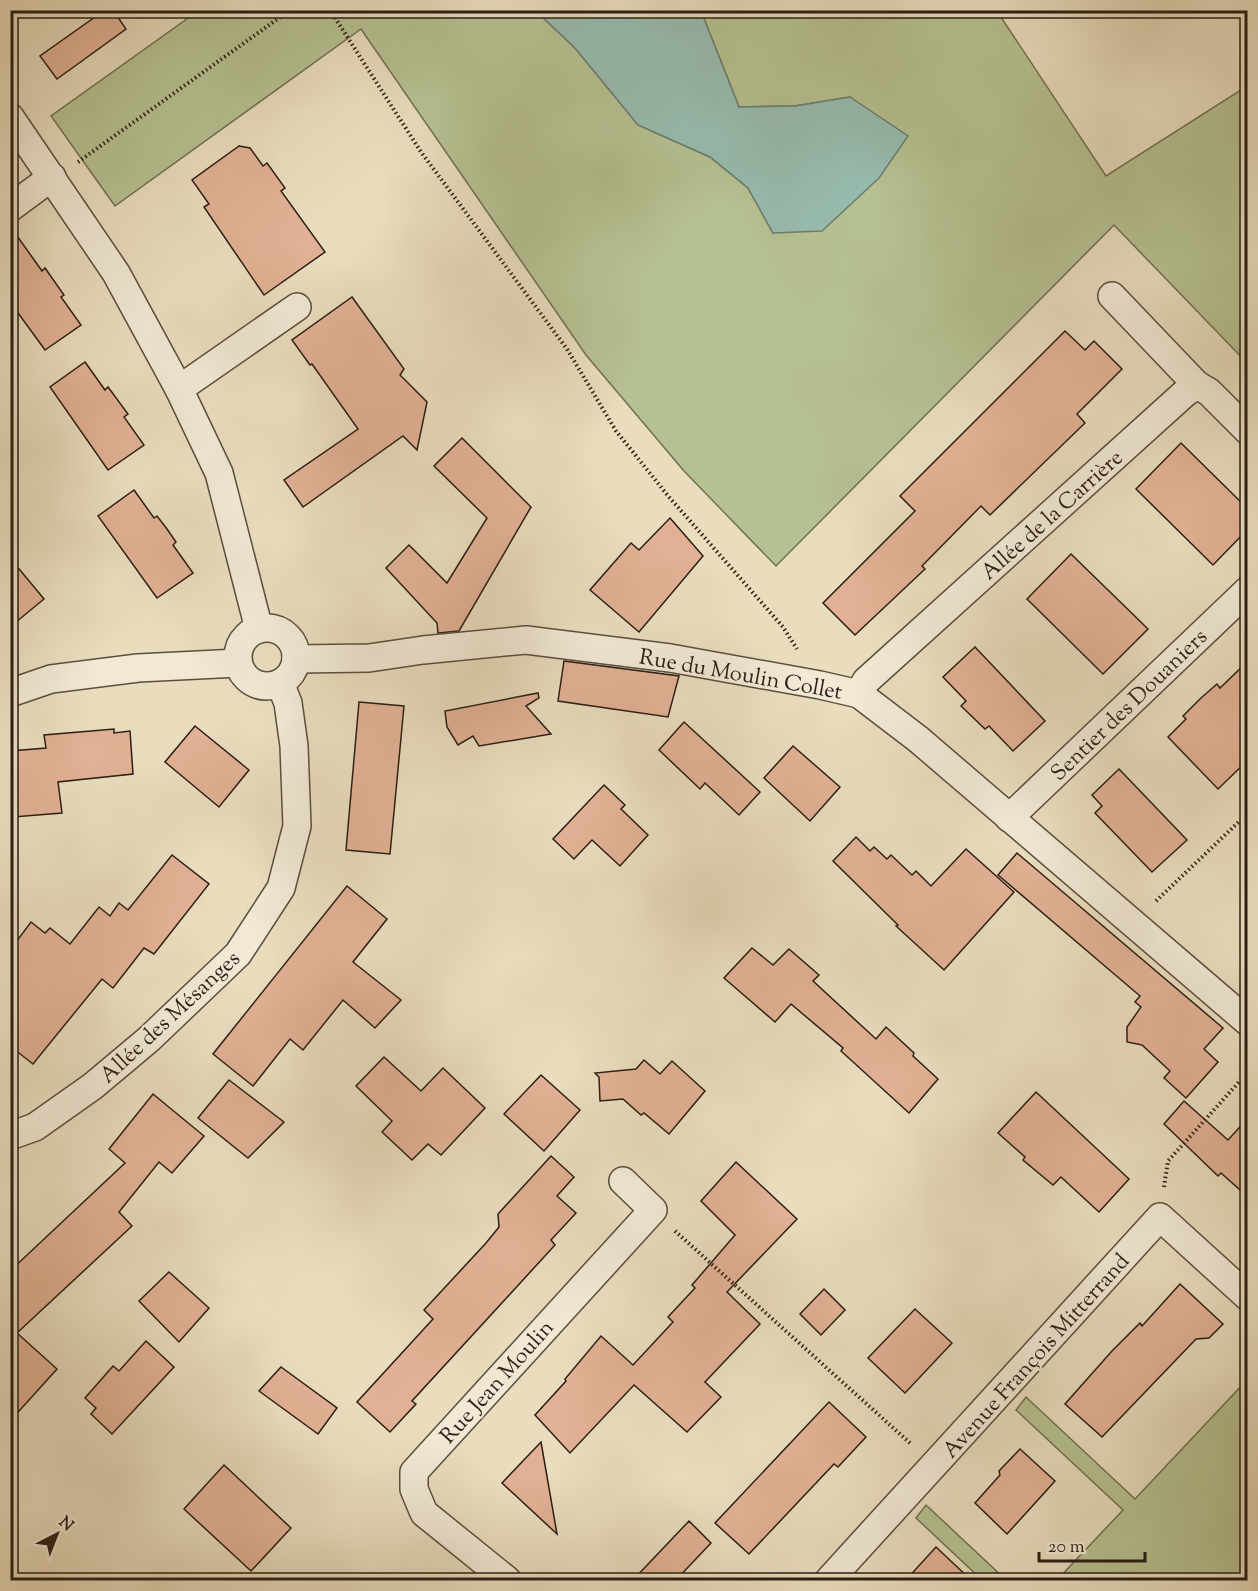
<svg xmlns="http://www.w3.org/2000/svg" width="1258" height="1591" font-family="'Sorts Mill Goudy',serif">
<rect width="100%" height="100%" fill="#e9ddbe"/>
<filter id="stains"><feTurbulence type="fractalNoise" baseFrequency=".00333" numOctaves="4"/><feColorMatrix values="0 0 0 0 .2 0 0 0 0 .09 0 0 0 0 .02 0 0 0 .5 -.17"/></filter>
<radialGradient id="worn" r=".72"><stop offset=".6" stop-color="#630" stop-opacity="0"/><stop offset="1" stop-color="#630" stop-opacity=".3"/></radialGradient>
<g fill="#b6c192" stroke="#707053" stroke-width="1.5">
<path d="M198 11H536L575 48 638 125 710 157 748 188 773 233 850 97 795 106 739 107 701 11H997L1106 176 1247 86V363L1114 225 776 566 684 471 586 355 361 29 115 206 51 116Z"/>
<path d="M1247 1380V1580H1057L1123 1510 1016 1410 1026 1397 1135 1499Z"/>
<path d="M926 1505 1006 1580H982L916 1518Z"/>
</g>
<path fill="#97bcaf" stroke="#6b7d71" stroke-width="1.5" d="M536 11H701L739 107 795 106 850 97 908 136 879 178 822 231 773 233 748 188 710 157 638 125 575 48Z"/>
<g fill="#e2b195" stroke="#2a1e14" stroke-width="1.5">
<path d="M105 10H113L126 29 57 79 40 56Z"/>
<path d="M239 146 250 148 263 166 267 163 285 188 281 191 325 252 264 295 204 207 209 204 192 180Z"/>
<path d="M10 226 42 271 45 268 64 295 61 297 81 325 45 350 10 302Z"/>
<path d="M352 297 404 369 400 375 427 402 417 450 403 436 303 507 284 480 358 429 312 364 310 365 292 340Z"/>
<path d="M1065 331 1085 350 1094 341 1122 369 1077 414 1085 423 990 515 981 506 922 566 925 569 855 635 823 603 915 511 900 496Z"/>
<path d="M85 362 105 390 108 387 128 414 124 417 144 445 108 470 50 387Z"/>
<path d="M462 438 531 507 459 631 438 633 437 623 386 568 409 545 447 583 487 518 434 466Z"/>
<path d="M1181 443 1248 509V529L1213 565 1136 489Z"/>
<path d="M134 490 154 518 157 516 167 529 176 542 173 545 193 573 157 598 98 516Z"/>
<path d="M670 518 703 556 639 632 590 590 631 543 639 550Z"/>
<path d="M1071 554 1148 629 1103 674 1027 599Z"/>
<path d="M10 558 44 599 10 627Z"/>
<path d="M975 647 1045 721 1013 751 989 726 985 729 961 706 966 701 943 677Z"/>
<path d="M564 661 679 676 668 717 558 701Z"/>
<path d="M1248 661V760L1218 789 1168 737 1186 719 1183 716 1201 698 1217 684 1220 688Z"/>
<path d="M538 693 539 698 526 706 551 734 479 746 473 736 458 745 447 727 445 711Z"/>
<path d="M359 702 404 706 390 854 346 850Z"/>
<path d="M684 722 760 792 739 815 705 783 700 789 659 750Z"/>
<path d="M195 726 249 770 219 807 165 762Z"/>
<path d="M114 729V733L130 731 133 774 58 782 62 813 13 817 10 801V751L46 748 44 735Z"/>
<path d="M793 746 840 787 810 821 764 778Z"/>
<path d="M1119 769 1187 840 1152 872 1095 813 1102 806 1092 795Z"/>
<path d="M604 785 625 805 621 809 648 835 620 866 592 840 574 859 553 839Z"/>
<path d="M856 837 870 851 874 847 887 859 891 855 912 875 916 871 931 886 966 849 1014 892 944 970 896 926 898 925 833 861Z"/>
<path d="M1017 853 1223 1028 1204 1049 1218 1062 1186 1098 1164 1078 1170 1071 1142 1045 1127 1042V1027L1141 1007 1135 1002 1140 996 998 875Z"/>
<path d="M172 855 209 884 154 954 144 948 113 988 102 979 33 1064 10 1046V950L31 922 45 933 50 928 70 944 99 907 110 916 119 903 128 910Z"/>
<path d="M347 886 387 919 353 962 401 1000 375 1028 343 1000 303 1050 290 1039 253 1086 213 1054Z"/>
<path d="M752 948 773 965 789 949 819 975 813 981 876 1039 886 1027 914 1053 913 1056 938 1079 909 1113 841 1051 843 1048 791 1004 775 1022 724 978Z"/>
<path d="M384 1057 421 1091 443 1068 485 1108 441 1155 428 1144 412 1160 382 1132 392 1121 356 1086Z"/>
<path d="M644 1060 660 1074 672 1061 705 1091 669 1134 644 1113 641 1115 623 1099 600 1101 599 1077 595 1073 636 1069Z"/>
<path d="M541 1075 580 1110 544 1151 504 1114Z"/>
<path d="M229 1080 284 1122 248 1158 198 1118Z"/>
<path d="M1036 1092 1129 1179 1099 1212 1061 1177 1053 1185 1023 1160 1025 1157 998 1133Z"/>
<path d="M153 1094 204 1136 172 1173 159 1162 119 1212 132 1226 17 1333 57 1369 10 1421V1271L125 1163 109 1149Z"/>
<path d="M1184 1101 1228 1140 1248 1118V1197L1221 1173 1218 1176 1164 1124Z"/>
<path d="M551 1156 574 1177 557 1196 576 1213 551 1240 555 1245 412 1401 416 1404 390 1432 357 1402 433 1319 424 1310 486 1243 499 1227 498 1214Z"/>
<path d="M736 1162 797 1219 727 1292 760 1324 705 1382 721 1397 687 1432 634 1385 570 1453 535 1415 566 1381 565 1379 601 1336 633 1365 673 1322 668 1317 695 1288 692 1285 735 1235 701 1201Z"/>
<path d="M169 1272 209 1308 179 1342 139 1301Z"/>
<path d="M1180 1284 1223 1324 1209 1338 1196 1339 1102 1437 1065 1404 1112 1351 1140 1323 1142 1326Z"/>
<path d="M824 1289 845 1310 821 1335 800 1314Z"/>
<path d="M915 1309 952 1343 905 1393 868 1358Z"/>
<path d="M146 1341 174 1367 112 1434 91 1414 96 1408 85 1398 113 1366 119 1371Z"/>
<path d="M281 1367 337 1408 318 1434 259 1391Z"/>
<path d="M829 1402 866 1437 838 1467 834 1464 749 1554 715 1523Z"/>
<path d="M541 1442 557 1534 502 1483Z"/>
<path d="M1020 1449 1055 1481 1007 1534 975 1503 1000 1475 999 1471Z"/>
<path d="M224 1465 291 1528 251 1571 184 1509Z"/>
<path d="M689 1521 711 1543 675 1581H632Z"/>
<path d="M936 1547 972 1581H905Z"/>
</g>
<g fill="none" stroke-linecap="round" stroke-linejoin="round">
<g stroke="#5a4e3e" stroke-width="30">
<g id="minor">
<path d="M10 117 116 273 179 389 219 473 259 629"/>
<path d="M10 208 52 177"/>
<path d="M1112 296 1197 385"/>
<path d="M179 389 297 307"/>
<circle cx="267" cy="657" r="29"/>
<path d="M296 659 369 658 423 650 526 640 670 658 820 685 859 694 918 739 1248 1022"/>
<path d="M10 693 51 679 138 668 238 663"/>
<path d="M859 694 866 681 1185 393 1197 385 1209 392 1248 431"/>
<path d="M1009 818 1248 590"/>
<path d="M10 1136 35 1127 93 1086 149 1039 238 954 281 888 297 826 294 746 288 703 280 683"/>
<path d="M507 1580 424 1513 414 1489V1472L653 1210 623 1181"/>
<path d="M829 1580 1160 1217 1248 1297"/>
</g>
</g>
<g stroke="#2a1e14" stroke-width="4" stroke-dasharray="1.5 3" stroke-linecap="butt">
<path d="M330 10 421 152 567 349 616 431 669 497 783 627 797 649"/>
<path d="M78 162 290 10"/>
<path d="M1156 901 1248 813"/>
<path d="M1164 1187 1168 1161 1248 1072"/>
<path d="M675 1231 910 1443"/>
</g>
<use href="#minor" stroke="#f1e9d5" stroke-width="27"/>
</g>
<g text-anchor="middle" stroke-width="4.5" stroke-linejoin="round" paint-order="stroke">
<g font-size="22" fill="#2a1e14" stroke="#f1e9d5">
<text transform="translate(1051 514) rotate(-42)" y="8">Allée de la Carrière</text>
<text transform="translate(741 673) rotate(10)" y="8">Rue du Moulin Collet</text>
<text transform="translate(1128 704) rotate(-44)" y="8">Sentier des Douaniers</text>
<text transform="translate(169 1016) rotate(-43)" y="8">Allée des Mésanges</text>
<text transform="translate(1035 1355) rotate(-48)" y="8">Avenue François Mitterrand</text>
<text transform="translate(496 1381) rotate(-48)" y="8">Rue Jean Moulin</text>
</g>
</g>
<rect width="1258" height="1591" fill="none" stroke="#e9ddbe" stroke-width="36"/>
<rect x="12" y="12" width="1234" height="1567" fill="none" stroke="#2a1e14" stroke-width="3"/>
<rect x="18" y="18" width="1222" height="1555" fill="none" stroke="#2a1e14" stroke-width="1.5"/>
<g transform="translate(57 1534) rotate(42)" stroke="#f1e9d5" stroke-width="4.5" paint-order="stroke">
<path d="M0-4.5L10 22L0 15L-10 22Z" fill="#2a1e14"/>
<text y="-9" font-size="16" font-weight="bold" text-anchor="middle" fill="#2a1e14">N</text>
</g>
<path d="M1039 1552v9h106v-9" fill="none" stroke="#2a1e14" stroke-width="3"/>
<text x="1048" y="1552" font-size="18" fill="#2a1e14" stroke="#f1e9d5" stroke-width="4.5" paint-order="stroke">20 m</text>
<rect width="100%" height="100%" filter="url(#stains)"/>
<rect width="100%" height="100%" fill="url(#worn)"/>
</svg>
